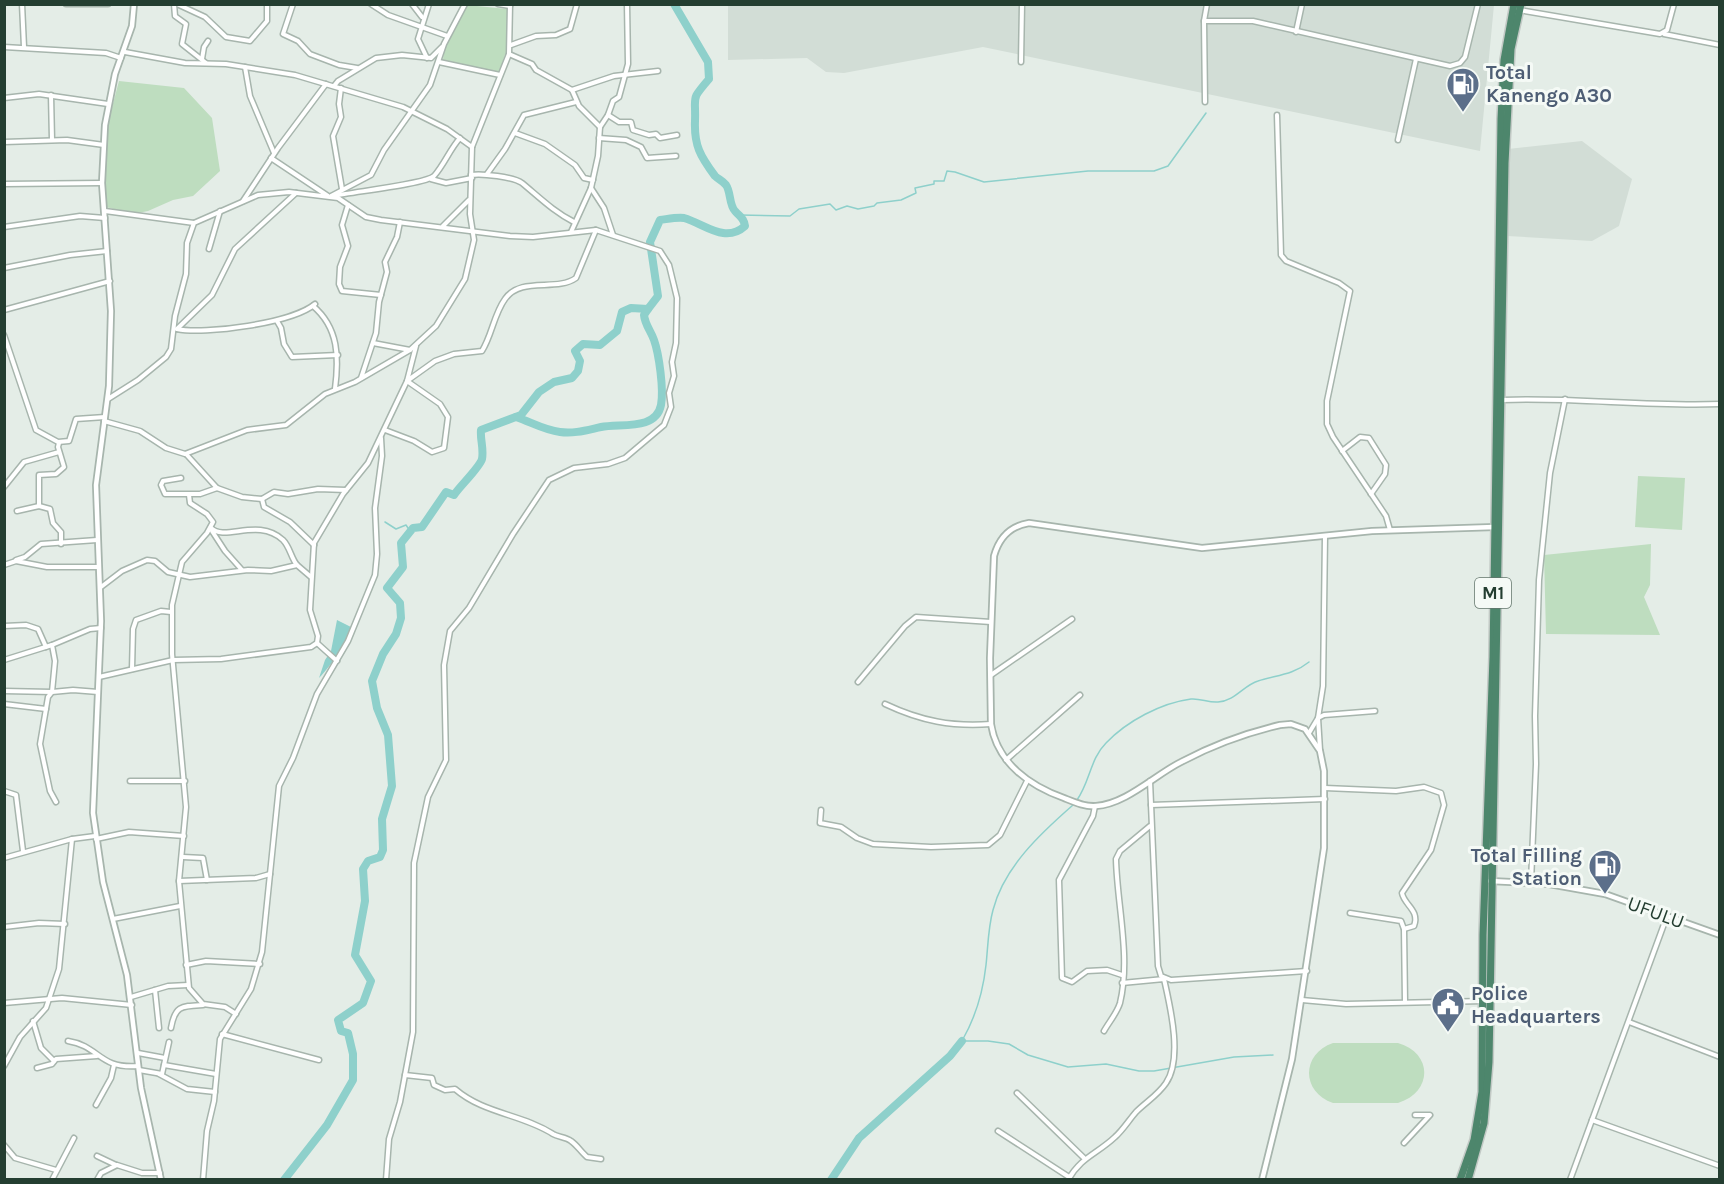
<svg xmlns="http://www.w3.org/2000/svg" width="1724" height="1184" font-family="Karla,sans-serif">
<rect width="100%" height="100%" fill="#e4ede7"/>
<g fill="#d2ddd6">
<path d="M728 5H1494L1480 151 983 47 844 73 826 72 807 58 728 60Z"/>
<path d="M1582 141 1632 179 1619 226 1592 241 1507 236 1508 149Z"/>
</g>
<g fill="#beddbf">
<path d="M467 5 507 9V49L499 72 443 60 444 48Z"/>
<path d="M119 81 184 88 212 118 220 171 193 196 173 200 148 211 133 214 106 207V130Z"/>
<path d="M1638 476 1685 478 1682 530 1635 527Z"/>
<path d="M1651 544 1650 585 1644 597 1660 635 1546 634 1544 555Z"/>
<path d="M1333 1043H1398C1433 1053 1433 1092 1398 1103H1333C1301 1092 1301 1054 1333 1043Z"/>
</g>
<path fill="#8ed0cb" d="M337 620 351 627C346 644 331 666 319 678L325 660 331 651Z"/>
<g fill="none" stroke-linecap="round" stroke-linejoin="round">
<g stroke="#8ed0cb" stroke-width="1.5">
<path d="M740 215 790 216 799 209 830 204 836 210 847 206 858 209 874 206 877 203 901 200 916 193 915 188 934 184V181H944L947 171 955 172 984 182 1088 171H1154L1168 166 1206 113"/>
<path d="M385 522 396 529 406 525 410 531"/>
<path d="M1077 800C1090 782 1090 759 1106 743 1127 721 1161 703 1191 699 1200 698 1209 703 1218 702 1235 701 1244 685 1258 681 1277 675 1293 675 1309 662"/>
<path d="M963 1039C976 1016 983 992 986 965 988 947 988 928 993 910 1004 867 1041 833 1073 805"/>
<path d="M962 1041H988L1009 1044 1028 1055 1068 1067 1106 1064 1139 1071H1154L1234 1057 1273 1055"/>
</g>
<g stroke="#8ed0cb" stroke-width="8">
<path d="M516 417C531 422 544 430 560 432 574 434 587 430 601 427 620 423 656 431 661 405 664 390 659 354 654 340 651 331 645 325 644 315L648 309"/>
<path d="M284 1180 327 1125 353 1080V1054L348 1033 341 1031 338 1020 363 1003 371 981 355 955 365 901 363 869 368 861 380 857 383 850 382 819 392 786 388 735 377 708 372 681 383 654 396 634 401 618 400 603 387 588 403 567 401 543 413 528 422 527 446 492 454 495C460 486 480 467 482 459 484 448 480 440 481 430L521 415 539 392 554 382 572 378 578 371 580 361 575 351 583 344 600 345 617 331 622 312 631 308 648 309 658 296 650 242 660 220C668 219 677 217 684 218 705 224 725 244 745 226 744 218 740 217 735 211 729 205 731 192 726 185 723 181 718 179 715 176 700 156 694 145 695 121 696 95 690 101 709 79L708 62 674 4"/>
<path d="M831 1180 859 1138 950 1056 962 1041"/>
</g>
<g stroke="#a7b5ad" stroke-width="7">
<g id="minor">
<path d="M22 4 24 47"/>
<path d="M66 4H108"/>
<path d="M174 4 175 16 186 24 182 44 206 63"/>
<path d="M177 4 205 17 226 37 250 41 267 21V4"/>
<path d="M293 4 283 34 298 41 310 54 339 65 357 68"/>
<path d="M371 4 388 15 447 36"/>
<path d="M412 4 422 17"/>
<path d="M498 4 510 6"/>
<path d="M1519 10 1660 34 1667 30 1674 4"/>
<path d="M1204 21H1253L1450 66 1460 63 1465 57 1478 4"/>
<path d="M1296 32 1302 4"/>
<path d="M1664 34 1720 45"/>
<path d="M511 45 536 36 556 35 570 29 577 4"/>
<path d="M4 47 106 53 121 58"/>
<path d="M125 52 185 63 226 64 295 75 403 107 447 129 472 147"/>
<path d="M509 54 532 64 536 70 572 90 579 106 600 127"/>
<path d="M427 58 418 39 429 4"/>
<path d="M202 59 204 47 208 41"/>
<path d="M439 62 500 75"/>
<path d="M1021 62 1022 4"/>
<path d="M245 67 250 96 274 153"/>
<path d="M334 86 338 81 376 58 402 55 431 58 442 47"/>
<path d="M341 88 339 104 341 117 333 136 342 189"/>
<path d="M572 90 614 76 658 71"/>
<path d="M51 95 52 140"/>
<path d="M4 98 39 94 108 104"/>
<path d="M1205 102 1204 21 1207 4"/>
<path d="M608 115 619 122H631L633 130 649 135 656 134 660 138 677 135"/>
<path d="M1277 115 1281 255 1286 261 1339 283 1350 291 1327 401V424L1333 437 1386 516 1390 530"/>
<path d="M515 133 545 144 575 165 584 178 593 180"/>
<path d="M599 138 626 140 641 147 647 158 676 156"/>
<path d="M1398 140 1416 59"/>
<path d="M4 142 67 140 104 145"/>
<path d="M271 158 328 196"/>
<path d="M487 174 505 149 524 115 576 102"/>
<path d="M471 175C481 173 514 177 522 183 539 197 554 212 574 222"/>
<path d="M431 179 446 183 472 178"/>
<path d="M4 184 102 183"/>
<path d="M591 188 604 208 613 235"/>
<path d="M331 196 371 175 384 150 430 85 444 44 465 4"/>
<path d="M334 196C351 192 426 184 434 176 444 165 450 149 460 138"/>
<path d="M243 201 278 148 326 84"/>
<path d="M348 205 342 225 348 246 340 267 339 284 342 291 381 295"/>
<path d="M105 211 194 223"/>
<path d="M443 226 469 200"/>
<path d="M4 227 80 216 105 218"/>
<path d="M571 232 591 188 598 156 600 127 608 115 613 101 619 97 628 64 627 4"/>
<path d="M209 249 220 211"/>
<path d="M4 268 70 255 107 251"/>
<path d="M313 306C339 328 339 358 335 389"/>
<path d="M4 310 110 281"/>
<path d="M277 321 281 328 284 344 292 357 338 355"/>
<path d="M177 329 212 295 235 249 296 193"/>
<path d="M177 329C204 335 293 323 315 304"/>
<path d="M4 335 36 430 58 442 69 441 76 419 105 417"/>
<path d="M373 343 410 350"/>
<path d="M361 378 376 333 379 302 387 272 385 262 397 237 400 222"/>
<path d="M108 399 138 380 166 357 171 349 175 316 186 274 187 243 194 223 258 195 289 192 338 198 366 217 381 220 510 236 533 237 596 230 660 251 669 265 677 298 676 343 672 362 674 376 669 393 671 407 664 425 625 458 608 464 574 468 549 480 513 534 469 608 450 631 444 665 446 760 428 797 414 863 413 1032 400 1102 389 1139 386 1180"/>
<path d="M1502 400C1575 397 1647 407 1720 404"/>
<path d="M104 421 140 431 166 448 185 454 247 430 286 425 325 394 355 382 410 350 436 326 465 279 474 240 470 214 472 147 509 54 510 4"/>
<path d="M385 430 414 441 432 452 444 448 448 417 440 404 407 381 435 361 454 354 482 351C492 335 494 314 505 299 521 276 556 292 576 278L596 230"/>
<path d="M1342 451 1360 437 1369 438 1386 465 1385 474 1371 494"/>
<path d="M186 454 217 488 242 497 262 499 274 492 288 494 318 489 346 490"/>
<path d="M181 478 163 481 161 485 165 494H200L217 488"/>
<path d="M4 487 24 462 59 452"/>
<path d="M189 495 190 503 207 514 213 522 207 533 182 562 172 605V654L186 807 179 881 189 988 203 1004 225 1007 236 1014"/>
<path d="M262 499 264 507 290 522 314 545"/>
<path d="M39 506V475L56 474 64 467 58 447 59 443"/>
<path d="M17 511 39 506 50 509 53 523 61 532V544"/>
<path d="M211 528C225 542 258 517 283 540 290 547 291 558 297 565"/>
<path d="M212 531 225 551 242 570"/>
<path d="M16 560 25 557 41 544 97 540"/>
<path d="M4 565 16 561 47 567H99"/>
<path d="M101 587 122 571 147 560 155 561 168 572 190 577 248 570 271 571 297 565 311 577"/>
<path d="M4 626 26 625 38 629 46 647"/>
<path d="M317 643 337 661"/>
<path d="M4 660 52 645 90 629 101 628"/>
<path d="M132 669 133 629 136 620 161 611 171 612"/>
<path d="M991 675 1072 619"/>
<path d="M99 677 173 660 221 659 311 647 317 643 318 636 310 610 314 543 343 494 368 463 407 381 416 346"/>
<path d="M858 682 905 626 916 617 991 622"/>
<path d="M4 691 52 692 55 661 52 645"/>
<path d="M4 704 46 709"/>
<path d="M885 704C921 721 952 727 991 724"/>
<path d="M1309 733 1318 718 1324 715 1375 711"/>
<path d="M1320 750 1318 718 1323 686 1325 536"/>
<path d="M1006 760 1080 695"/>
<path d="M130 781H185"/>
<path d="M1150 781 1158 966 1161 976 1171 980 1307 971"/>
<path d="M1325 788 1396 791 1424 787 1441 793 1444 805 1431 850 1402 893C1404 905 1420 910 1414 926L1404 929"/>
<path d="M4 791 16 795 23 851"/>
<path d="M56 802 50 791 40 744 48 697 52 692 73 690 98 692"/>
<path d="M1151 805 1325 799"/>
<path d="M1095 806 1093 816 1059 880 1062 978 1072 982 1087 971 1107 970 1122 975"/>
<path d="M821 810 820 823 841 827 857 838 873 844 931 847 988 845 1000 835 1027 781"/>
<path d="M96 839 129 832 184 836"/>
<path d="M183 857 203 858 207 880"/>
<path d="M4 858 72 839 95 836"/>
<path d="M179 881 256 878 270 874"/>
<path d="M1531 882 1536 764 1535 716 1539 580 1550 473 1565 399"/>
<path d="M1350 913 1401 921 1404 929 1405 1002"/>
<path d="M113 919 180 906"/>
<path d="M4 927 39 923 65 924"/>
<path d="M186 965 206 961 260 964"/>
<path d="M155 990 159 1028"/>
<path d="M131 997 168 986 188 985"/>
<path d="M1302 1000 1346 1004 1484 1001"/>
<path d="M4 1003 62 998 132 1005"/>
<path d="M33 1021 41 1048 54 1061"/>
<path d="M1629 1022 1720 1057"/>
<path d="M171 1028C175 1005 182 1006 203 1005"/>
<path d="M1104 1031C1109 1022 1117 1013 1120 1003 1131 957 1117 905 1116 859L1120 851 1150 826"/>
<path d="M222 1034 319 1060"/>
<path d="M68 1041C100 1046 98 1069 138 1066"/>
<path d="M138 1053 165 1058"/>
<path d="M164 1065 216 1074"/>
<path d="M4 1066 20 1037 46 1008 59 969 72 839"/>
<path d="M37 1068 52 1064 56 1059 97 1056"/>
<path d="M139 1070 162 1074 169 1042"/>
<path d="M159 1074 187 1089 215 1092"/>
<path d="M405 1075 432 1078 434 1085 445 1090 455 1089C484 1114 522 1114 553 1134 558 1137 566 1137 571 1141 577 1145 581 1152 587 1157L601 1159"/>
<path d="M1017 1093 1085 1159"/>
<path d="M96 1105 111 1078 114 1065"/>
<path d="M1592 1120 1720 1166"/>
<path d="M998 1131 1069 1177"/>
<path d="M1404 1143 1430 1115H1415"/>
<path d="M4 1145 15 1158 56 1170"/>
<path d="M97 1156 116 1165"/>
<path d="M52 1180 74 1138"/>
<path d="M97 1180 101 1173 117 1165 142 1173H160"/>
<path d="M203 1180 207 1131 214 1101 220 1039 251 989 262 952 279 786 293 758 317 694 348 641 375 575 377 554 375 508 382 456 381 438"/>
<path d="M1068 1180C1081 1157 1097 1154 1115 1137 1123 1130 1129 1120 1136 1112 1146 1102 1158 1095 1166 1083 1183 1058 1170 1006 1164 979L1122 983"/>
<path d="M1570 1180 1667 916"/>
</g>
</g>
<g stroke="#a7b5ad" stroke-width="8">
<g id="tertiary">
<path d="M134 4 132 26 115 74 105 125 102 183 111 311 109 386 96 485 101 621 93 813 103 882 127 975 141 1088 161 1180"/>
<path d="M1490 881 1549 884 1605 894 1720 935"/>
<path d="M1262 1180 1292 1059 1324 848V771L1320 751 1305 729 1291 724 1280 725C1246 733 1211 746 1181 762 1155 775 1126 804 1096 806 1085 807 1074 802 1064 798 1030 786 997 763 991 724L990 658 994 556C999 538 1010 526 1029 523L1202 548 1372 531 1495 527"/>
</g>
</g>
<g stroke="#c2c9c5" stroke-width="10">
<g id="trunk">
<path d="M1460 1180 1474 1140 1482 1092 1483 935 1493 657 1501 119 1504 60 1514 4"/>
<path d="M1468 1180 1484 1123 1489 1062 1505 163 1511 49 1521 4"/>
</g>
</g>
<use href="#minor" stroke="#fff" stroke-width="4"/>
<use href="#tertiary" stroke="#fff" stroke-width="4.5"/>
<use href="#trunk" stroke="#4d866c" stroke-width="7"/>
</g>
<defs>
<g id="fuel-pin" transform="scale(1.725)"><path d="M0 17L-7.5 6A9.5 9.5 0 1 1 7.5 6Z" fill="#5c6f8a" stroke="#f5faf6"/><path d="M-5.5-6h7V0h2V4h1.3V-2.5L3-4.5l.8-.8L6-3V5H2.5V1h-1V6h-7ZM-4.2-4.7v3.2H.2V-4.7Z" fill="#fff"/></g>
<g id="civic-pin" transform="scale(1.725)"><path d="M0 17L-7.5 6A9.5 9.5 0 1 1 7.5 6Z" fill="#5c6f8a" stroke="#f5faf6"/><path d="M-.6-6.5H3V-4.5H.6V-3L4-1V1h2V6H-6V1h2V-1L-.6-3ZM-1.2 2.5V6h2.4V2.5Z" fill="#fff"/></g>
</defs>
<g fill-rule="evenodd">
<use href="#fuel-pin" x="1463" y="84"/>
<use href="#fuel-pin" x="1605" y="866"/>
<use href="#civic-pin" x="1448" y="1004"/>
</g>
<g text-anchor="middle" stroke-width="6" stroke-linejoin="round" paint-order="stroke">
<rect fill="#f5faf6" stroke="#63766c" stroke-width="1.5" x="1475" y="578" width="36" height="30" rx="4.5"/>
<g font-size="18" font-weight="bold" fill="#243e31">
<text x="1493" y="599">M1</text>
</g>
<g font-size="20" font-weight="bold" fill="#4e5e75" stroke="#f5faf6" text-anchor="start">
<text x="1486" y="79">Total<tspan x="1486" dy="23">Kanengo A30</tspan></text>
<text x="1582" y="862" text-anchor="end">Total Filling<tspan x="1582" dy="23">Station</tspan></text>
<text x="1471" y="1000">Police<tspan x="1471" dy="23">Headquarters</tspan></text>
</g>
<g font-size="20" fill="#243e31" stroke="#f5faf6">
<text transform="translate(1656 912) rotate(20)" y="7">UFULU</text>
</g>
</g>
<rect width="1724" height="1184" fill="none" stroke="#243e31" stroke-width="12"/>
</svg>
